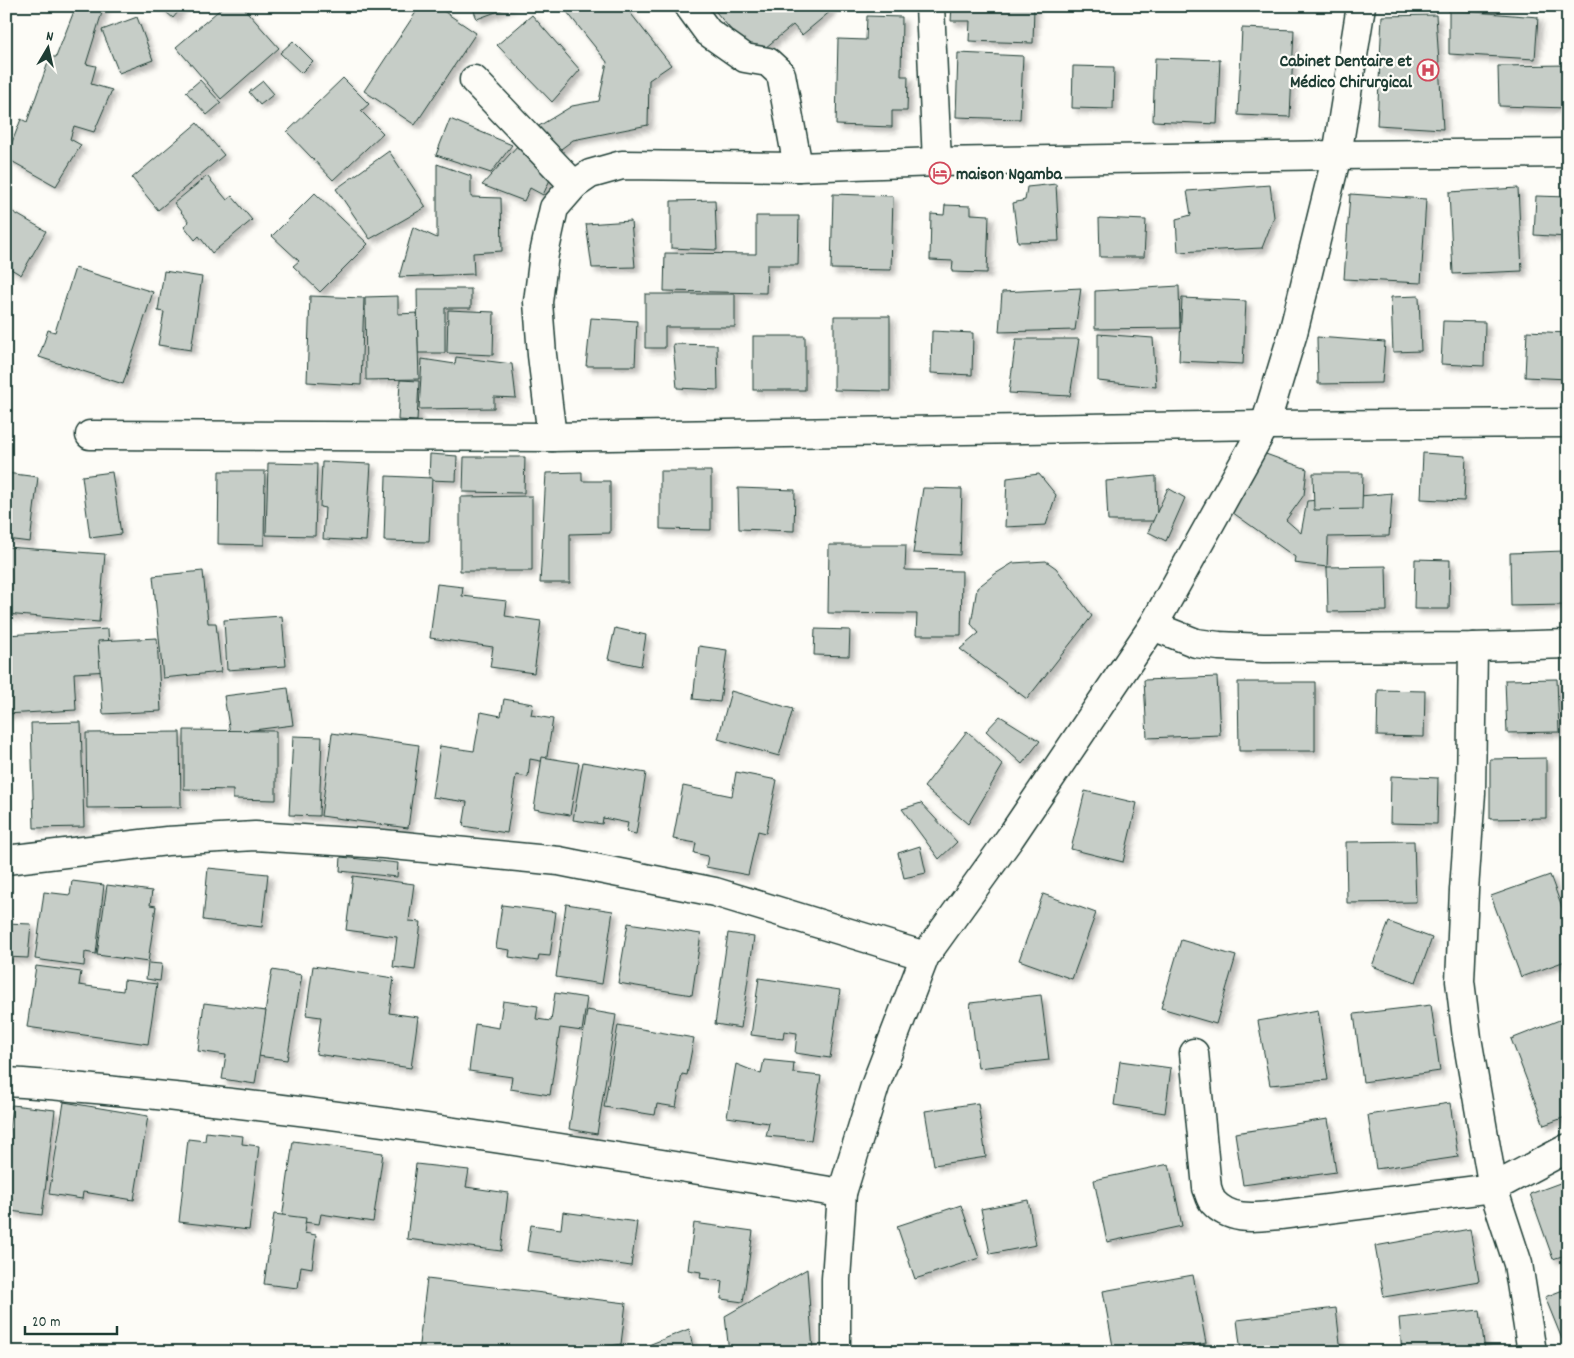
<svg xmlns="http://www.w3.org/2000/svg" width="1574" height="1358" font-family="Dekko,sans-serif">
<defs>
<filter id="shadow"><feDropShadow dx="4.5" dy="4.5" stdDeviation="2.5" flood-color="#0004"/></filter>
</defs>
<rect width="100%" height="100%" fill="#fdfcf7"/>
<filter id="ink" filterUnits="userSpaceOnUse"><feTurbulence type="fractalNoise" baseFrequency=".02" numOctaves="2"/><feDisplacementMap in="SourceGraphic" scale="10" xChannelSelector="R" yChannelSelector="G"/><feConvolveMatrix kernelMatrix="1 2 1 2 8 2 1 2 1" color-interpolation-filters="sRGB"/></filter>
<g filter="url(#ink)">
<g fill="#c6cdc7" stroke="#1f3d34" filter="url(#shadow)">
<path d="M76 6H104L86 64 96 66 91 84 112 90 94 132 74 126 70 139 81 145 56 186 6 158 21 119 27 122 50 57H56Z"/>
<path d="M159 6H183L173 18Z"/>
<path d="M224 6H242L279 48 221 99 176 47Z"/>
<path d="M420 6H436L476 33 415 125 364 91Z"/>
<path d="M472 6H512L477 19Z"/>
<path d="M574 6H625L671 65 649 80 648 125 573 140 557 152 534 129 572 106 599 101 607 62 567 12Z"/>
<path d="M711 6H829L832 10 802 35 793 25 754 57Z"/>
<path d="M952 6H1034L1033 43 969 41 970 21H951Z"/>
<path d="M1449 10 1538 17 1535 59 1449 54Z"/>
<path d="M532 15 580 70 552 102 497 45Z"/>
<path d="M1436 15 1443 129 1377 125 1382 16Z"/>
<path d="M867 16 902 17 901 76H908L907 111H892V127L836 125 838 39 866 40Z"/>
<path d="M137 17 153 60 119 73 102 30Z"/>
<path d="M1242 28 1294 30 1290 117 1238 115Z"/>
<path d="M293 41 313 61 301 73 280 53Z"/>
<path d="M958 53 1023 56 1020 119 956 117Z"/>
<path d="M1155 58 1220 60 1217 124 1153 121Z"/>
<path d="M1568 65V108L1499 106 1498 66Z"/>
<path d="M1073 66 1114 67 1113 109 1072 108Z"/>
<path d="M343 78 369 104 361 111 383 133 333 180 287 132Z"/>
<path d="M200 80 221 103 207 115 186 92Z"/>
<path d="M263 81 274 94 260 105 249 92Z"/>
<path d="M450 119 512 145 491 173 436 155Z"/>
<path d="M197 123 224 155 158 210 132 178Z"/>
<path d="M519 144 554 171 543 195 530 188 524 201 482 185Z"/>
<path d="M389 151 426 207 370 239 336 189Z"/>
<path d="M437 164 471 176V197L501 198 502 251 473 253 474 274 399 277 413 227 437 238Z"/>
<path d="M207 176 227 200 232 196 252 220 212 253 199 236 195 240 184 226 189 222 174 203Z"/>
<path d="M1056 184 1059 241 1018 242 1013 203 1025 200 1027 187Z"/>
<path d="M1270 185 1274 217 1262 248 1178 252 1176 219 1191 215 1187 191Z"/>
<path d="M1518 188 1522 271 1453 274 1449 192Z"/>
<path d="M315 193 368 244 320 292 293 266 299 261 272 236Z"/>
<path d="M833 194 893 196 891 270 831 269Z"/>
<path d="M1350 194 1426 199 1421 283 1344 279Z"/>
<path d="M1536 196 1568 197V237L1534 235Z"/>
<path d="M715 200 717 250 671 248V201Z"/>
<path d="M945 205 971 206V214L989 215 987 273 952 272 953 261 930 260 931 214 944 215Z"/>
<path d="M6 208 46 231 21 275 6 266Z"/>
<path d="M756 216H799L798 265H767L766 293 664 291 665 253 756 254Z"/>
<path d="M1099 218 1146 220 1144 257H1100Z"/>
<path d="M631 221 635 267 592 268 586 224Z"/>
<path d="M75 268 153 292 123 384 39 357 48 330 55 332Z"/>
<path d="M164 271 202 277 191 350 158 345 164 312 158 311Z"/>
<path d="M1179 286 1180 328 1095 329V291Z"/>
<path d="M1081 288 1075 330 999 332 1002 292Z"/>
<path d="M417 289H471V308H445V353H418Z"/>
<path d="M645 294H735V327H665V348H645Z"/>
<path d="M310 296 364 298 361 385 307 382Z"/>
<path d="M398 296V314L417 313 419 379 366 380 365 297Z"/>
<path d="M1419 296 1421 351 1393 352 1391 297Z"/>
<path d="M1182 298 1246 301 1243 364 1179 361Z"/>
<path d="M448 310 494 312 493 355 447 353Z"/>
<path d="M834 316H890V391L834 390Z"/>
<path d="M591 318 637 321 635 366H586Z"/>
<path d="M1443 321 1485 322 1484 366 1441 364Z"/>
<path d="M932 331 973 333 972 375 931 373Z"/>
<path d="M1527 331 1568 333V379L1525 377Z"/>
<path d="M1098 334 1153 338 1156 387 1098 381Z"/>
<rect x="753" y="336" width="52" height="54"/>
<path d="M1317 337 1385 342 1382 383 1318 384Z"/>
<path d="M1016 339H1079L1070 396 1009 393Z"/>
<path d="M673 344 717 345 718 390 677 388Z"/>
<path d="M456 357 512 364 516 398 494 397V408L419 409 422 359 455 364Z"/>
<path d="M400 380 419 381 417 421 398 420Z"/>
<path d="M1263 453 1307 469 1304 495 1286 520 1301 533 1307 501 1392 493 1389 536 1328 537 1327 567 1294 563 1295 557 1229 510Z"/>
<path d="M1423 453 1466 456 1464 501 1421 499Z"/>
<path d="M430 454 457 456 456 481 429 480Z"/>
<path d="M464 457H525L524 493 463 492Z"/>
<path d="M322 462 371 464 366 541 323 539 325 508 320 507Z"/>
<path d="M268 463 317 464 315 536 266 535Z"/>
<path d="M219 471H265L264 545 218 544Z"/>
<path d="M660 471H711V530L660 529Z"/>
<path d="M112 472 121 534 90 538 82 476Z"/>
<path d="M582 472V481H610V533L570 534V583H540L546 473Z"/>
<path d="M6 473 38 477 30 542 6 539Z"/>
<path d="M1313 473H1363L1362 509 1314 510Z"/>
<path d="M1039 474 1056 495 1046 525 1005 527 1007 478Z"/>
<path d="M386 476 432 478 429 542 384 541Z"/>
<path d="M1156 476 1157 521H1108L1106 481Z"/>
<path d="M738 488 795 490 794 531 739 529Z"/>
<path d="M923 488 962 489 960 555 913 553Z"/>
<path d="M1168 488 1185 498 1166 541 1148 532Z"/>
<path d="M532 496V571H460V497Z"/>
<path d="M829 545H906L905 570 962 571 961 635H916L917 614 828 613Z"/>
<path d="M6 547 105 554 99 622 6 614Z"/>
<path d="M1564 551 1566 605 1511 606 1510 553Z"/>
<path d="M1415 559 1450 560 1449 609H1414Z"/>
<path d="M1046 561 1056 568 1092 616 1027 699 960 649 979 633 971 624 977 588 995 574 1013 563Z"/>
<path d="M1386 566 1387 611 1328 612 1327 567Z"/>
<path d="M203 571 208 623H216L221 672 163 678 153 576Z"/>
<path d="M437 584 463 587 462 596 507 601 505 616 541 621 534 673 490 667 493 647 430 638Z"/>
<path d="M282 616 286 666 227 670 224 620Z"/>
<path d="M615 628 646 635 641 666 608 659Z"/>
<path d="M108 629 110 671 74 673 76 710 6 714V635Z"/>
<path d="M815 629 850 630 849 656 814 655Z"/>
<path d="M157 638 161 711 103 714 98 641Z"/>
<path d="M699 646 727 650 720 702 693 699Z"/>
<path d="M1217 677 1220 735 1147 738 1144 680Z"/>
<path d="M1557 679 1559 732 1507 733 1505 680Z"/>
<path d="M1238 682H1315V751H1239Z"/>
<path d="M288 688 293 725 230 733 224 696Z"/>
<path d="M1378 690 1425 691 1424 737 1377 736Z"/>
<path d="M731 691 793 709 779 756 718 739Z"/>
<path d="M504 699 533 704 531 715 553 719 546 762 530 759 528 777 516 775 507 833 463 826 467 802 432 797 440 746 474 751 481 712 501 716Z"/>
<path d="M1000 716 1040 741 1022 764 986 731Z"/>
<path d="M81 722 84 827 34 828 31 723Z"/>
<path d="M184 730 276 731V800L233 799V790L184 789Z"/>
<path d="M967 731 1003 765 968 824 924 787Z"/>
<path d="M180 732 181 807 87 808 86 733Z"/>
<path d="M332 733 419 745 408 828 321 816Z"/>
<path d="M293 736 322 737 319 816 289 815Z"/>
<path d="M542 757 579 763 570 815 534 809Z"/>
<path d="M1546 758V818L1490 819V759Z"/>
<path d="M583 762 646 773 636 834 626 832 628 823 603 818 602 824 573 820Z"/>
<path d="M736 772 777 780 766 833 758 831 748 875 706 867 708 856 694 853 696 843 673 839 683 786 732 796Z"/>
<path d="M1391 776 1438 778 1437 824 1390 823Z"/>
<path d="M1085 791 1137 803 1123 862 1071 849Z"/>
<path d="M921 803 957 842 939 859 902 809Z"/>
<path d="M1414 841 1416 902 1347 903 1346 842Z"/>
<path d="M920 846 926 873 904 878 898 853Z"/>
<path d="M341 857 398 863 397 877 340 871Z"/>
<path d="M208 868 268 874 262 927 203 920Z"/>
<path d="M1550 875 1568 924V960L1521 977 1491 896Z"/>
<path d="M353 876 414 884 409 921 421 922 415 970 393 967 397 937 346 930Z"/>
<path d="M72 881 104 885 96 954 85 952 84 966 35 959 44 892 70 895Z"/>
<path d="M107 885 152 891 150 905 156 906 148 962 97 955Z"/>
<path d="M1043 894 1096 913 1072 979 1019 960Z"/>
<path d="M566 904 613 911 602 984 556 977Z"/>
<path d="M502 905 556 912 550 956 539 955 538 961 509 957 510 950 496 948Z"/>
<path d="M1389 922 1432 938 1416 982 1372 966Z"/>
<path d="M6 923 31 924 28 958 6 957Z"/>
<path d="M628 923 701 934 692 995 618 983Z"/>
<path d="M728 933 754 937 741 1028 715 1024Z"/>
<path d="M1181 940 1236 956 1216 1024 1161 1008Z"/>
<path d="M148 963 162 964 160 981 146 979Z"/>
<path d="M36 966 81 972 79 985 123 991 124 980 157 984 148 1044 27 1027Z"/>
<path d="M313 966 394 978 389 1013 418 1017 411 1068 316 1054 321 1017 306 1015Z"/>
<path d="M272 970 302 975 287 1060 258 1056Z"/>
<path d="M759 978 840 990 830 1058 795 1053 797 1033 784 1031 783 1039 751 1035Z"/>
<path d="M555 993 587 998 582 1031 560 1028 550 1095 510 1089 512 1077 469 1071 475 1024 499 1028 503 1001 538 1006 536 1019 551 1021Z"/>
<path d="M1041 995 1049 1060 978 1068 970 1003Z"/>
<path d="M204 1003 266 1011 255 1084 222 1079 226 1055 198 1051Z"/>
<path d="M1431 1005 1440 1071 1363 1082 1354 1014Z"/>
<path d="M587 1010 616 1015 597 1134 569 1129Z"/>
<path d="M1318 1010 1328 1080 1270 1085 1258 1021Z"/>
<path d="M1562 1019 1568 1035V1116L1544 1125 1511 1039Z"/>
<path d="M618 1025 694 1038 687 1075 682 1074 676 1107 657 1104 655 1115 604 1107Z"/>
<path d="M764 1060 794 1063 793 1073 821 1076 811 1140 766 1136 769 1123 727 1117 736 1064 761 1074Z"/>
<path d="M1120 1061 1171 1068 1165 1113 1114 1105Z"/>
<path d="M64 1102 148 1116 134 1200 83 1192 82 1199 49 1194Z"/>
<path d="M978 1103 986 1157 934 1165 925 1111Z"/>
<path d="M1450 1103 1458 1157 1376 1169 1368 1115Z"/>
<path d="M12 1105 55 1110 42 1215 10 1211 12 1198H6V1155Z"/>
<path d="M1328 1119 1336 1172 1243 1185 1235 1133Z"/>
<path d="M206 1132 243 1136 242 1144 259 1146 249 1230 179 1222 188 1139 205 1141Z"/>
<path d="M293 1141 383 1153 373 1222 321 1214 319 1224 282 1219Z"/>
<path d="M416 1164 469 1170 466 1187 508 1193 501 1251 407 1239Z"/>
<path d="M1169 1164 1182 1226 1107 1242 1094 1180Z"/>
<path d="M1568 1180V1254L1553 1259 1530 1194Z"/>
<path d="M1028 1200 1036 1245 990 1254 981 1209Z"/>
<path d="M961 1205 979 1258 915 1279 897 1226Z"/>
<path d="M563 1212 637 1222 631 1266 527 1251 531 1225 561 1229Z"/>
<path d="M274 1214 306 1218 304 1233 316 1235 312 1268 301 1266 298 1288 264 1284Z"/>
<path d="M694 1223 753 1231 743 1302 721 1299 723 1281 700 1278 701 1272 688 1270Z"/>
<path d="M1470 1229 1479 1281 1384 1297 1375 1246Z"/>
<path d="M807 1269 813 1352H729L725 1316Z"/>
<path d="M1193 1275 1206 1343 1159 1352H1114L1103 1291Z"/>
<path d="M427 1279 626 1303 620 1352H418Z"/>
<path d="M1568 1288V1336L1562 1339 1545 1297Z"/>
<path d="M1336 1308 1341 1352H1241L1237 1320Z"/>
<path d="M1480 1310 1485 1352H1402L1399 1318Z"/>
<path d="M689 1329 694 1352H648L646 1346Z"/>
<path d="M621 1344 623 1352H579Z"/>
<path d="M379 1348 418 1352H379Z"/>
</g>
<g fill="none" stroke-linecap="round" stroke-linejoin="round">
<g stroke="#1f3d34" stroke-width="31">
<g id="street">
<path d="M689 6 708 32 745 58 768 62 781 74 798 167"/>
<path d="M930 6 937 162"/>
<path d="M474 80 574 185"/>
<path d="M90 435 552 437 1265 425 1568 423"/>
<path d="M552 437 542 355 538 302 544 254 554 208 574 185 590 174 622 165 798 167 937 162 1337 155 1568 153"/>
<path d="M1153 626 1196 643 1219 646 1263 648 1473 647 1568 644"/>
<path d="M1473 647 1471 793 1464 890 1460 981 1467 1038 1493 1188 1518 1264 1532 1352"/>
<path d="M6 860 167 841 255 836 383 844 559 861 715 892 925 956"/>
<path d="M1194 1053 1207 1188C1209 1192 1210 1199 1213 1202 1231 1222 1257 1217 1280 1215L1493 1188 1568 1148"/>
<path d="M6 1082C73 1086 138 1093 204 1100 418 1123 630 1159 842 1193"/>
<path d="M836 1352V1279L842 1193 875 1086 925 956 1010 838 1153 626 1265 425 1293 333 1337 155 1361 6"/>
</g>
</g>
<use href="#street" stroke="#fdfcf7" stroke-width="28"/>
</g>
</g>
<defs>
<g id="hospital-ring" transform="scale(1.125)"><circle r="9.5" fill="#fdfcf7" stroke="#d1495b" stroke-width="1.5"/><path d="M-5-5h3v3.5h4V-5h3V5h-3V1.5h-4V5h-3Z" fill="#d1495b"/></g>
<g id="hotel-ring" transform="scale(1.125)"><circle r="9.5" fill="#fdfcf7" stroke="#d1495b" stroke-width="1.5"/><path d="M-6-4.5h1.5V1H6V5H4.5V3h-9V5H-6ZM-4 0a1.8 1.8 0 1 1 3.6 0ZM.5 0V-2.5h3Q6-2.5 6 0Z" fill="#d1495b"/></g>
</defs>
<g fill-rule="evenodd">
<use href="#hospital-ring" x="1428" y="70"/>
<use href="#hotel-ring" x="940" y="173"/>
</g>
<g text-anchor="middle" stroke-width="4.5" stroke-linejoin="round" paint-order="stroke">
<g font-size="18" font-weight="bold" fill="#1f3d34" stroke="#fdfcf7" text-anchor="end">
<text x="1412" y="66">Cabinet Dentaire et<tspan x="1412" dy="21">Médico Chirurgical</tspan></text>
<text x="956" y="179" text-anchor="start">maison Ngamba</text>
</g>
</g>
<rect width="1574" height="1358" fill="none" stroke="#fdfcf7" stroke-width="25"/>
<rect x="12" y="12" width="1549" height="1333" fill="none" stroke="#1f3d34" stroke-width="2" filter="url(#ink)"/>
<g transform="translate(48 48) rotate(9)" stroke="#fdfcf7" stroke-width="4" paint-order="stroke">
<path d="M0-4L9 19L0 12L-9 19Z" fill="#1f3d34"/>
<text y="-8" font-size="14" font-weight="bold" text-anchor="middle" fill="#1f3d34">N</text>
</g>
<path d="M25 1326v8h92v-8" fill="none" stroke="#1f3d34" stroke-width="2.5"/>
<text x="32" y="1326" font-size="15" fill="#1f3d34" stroke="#fdfcf7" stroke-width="4" paint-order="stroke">20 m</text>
</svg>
